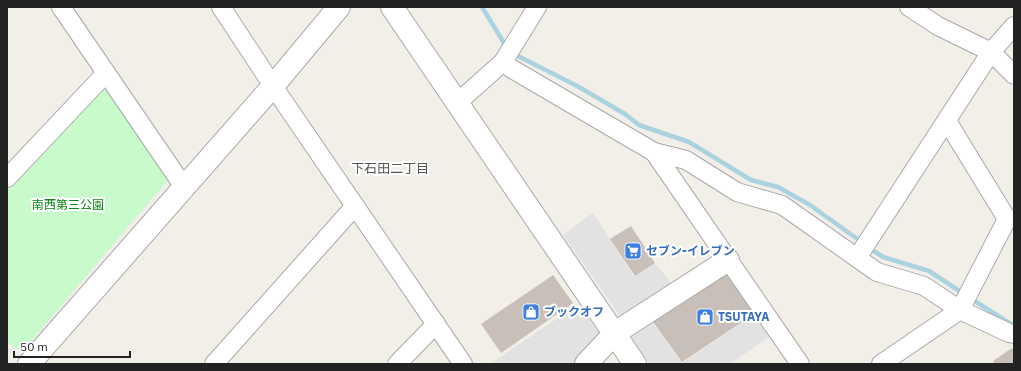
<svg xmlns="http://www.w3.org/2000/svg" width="1021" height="371" font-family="'IBM Plex Sans','Noto Sans JP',sans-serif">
<rect width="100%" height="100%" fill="#f2efe9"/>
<path fill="#c8facc" d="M106 79 172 175 22 352 7 342V182Z"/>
<g fill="#e2e2e2">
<path d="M593 213 634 277 655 263 671 283 621 317 563 235Z"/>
<path d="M578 304 601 335 574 364H490Z"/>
<path d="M758 312 773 334 730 364H649L630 338 652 322 682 363Z"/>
</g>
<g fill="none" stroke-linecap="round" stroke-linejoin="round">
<g stroke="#aad3df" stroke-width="4.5">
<path d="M482 7 504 43 509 47"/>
<path d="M514 52 518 56 579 87 625 114 639 125 689 142 751 180 778 187 810 205 863 243"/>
<path d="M869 248 883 257 929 271 964 294"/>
<path d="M970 298 1014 326"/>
</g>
</g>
<g fill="#c7bfb8">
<path d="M631 226 655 263 635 276 610 239Z"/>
<path d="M729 269 757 312 682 362 653 322Z"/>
<path d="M553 275 573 303 501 353 481 324Z"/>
<path d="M1012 348 1014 352V364H995L993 361Z"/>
</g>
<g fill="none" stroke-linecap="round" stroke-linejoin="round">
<g stroke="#a9a9a9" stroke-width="20">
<g id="minor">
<path d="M61 7 184 187"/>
<path d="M221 7 273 86 463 364"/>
<path d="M909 7 938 26 991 52 1014 75"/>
<path d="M503 62 512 69 654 152 686 160 737 192 782 205 877 272 924 286 960 310 1009 333 1014 334"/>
<path d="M457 103 503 62 537 7"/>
<path d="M654 152 800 364"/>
<path d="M7 178 106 73"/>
<path d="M857 258 991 52 1014 26"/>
<path d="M214 364 355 206"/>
<path d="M397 364 436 324"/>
<path d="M881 364 960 310 1007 219 947 121"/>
</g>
</g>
<g stroke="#a9a9a9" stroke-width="24">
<g id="tertiary">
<path d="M392 7 635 364"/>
<path d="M29 364 273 86 339 7"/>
<path d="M586 364 615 333 728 260"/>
</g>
</g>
<use href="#minor" stroke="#fff" stroke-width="18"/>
<use href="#tertiary" stroke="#fff" stroke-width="22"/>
</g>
<defs>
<g id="supermarket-square" transform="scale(0.9)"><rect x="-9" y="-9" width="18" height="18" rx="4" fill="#3f7fe0" stroke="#fff"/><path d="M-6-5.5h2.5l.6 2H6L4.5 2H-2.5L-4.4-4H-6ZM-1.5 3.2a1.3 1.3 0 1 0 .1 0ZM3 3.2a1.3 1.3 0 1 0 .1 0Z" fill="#fff"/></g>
<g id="shop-square" transform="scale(0.9)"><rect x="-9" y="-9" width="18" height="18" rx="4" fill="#3f7fe0" stroke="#fff"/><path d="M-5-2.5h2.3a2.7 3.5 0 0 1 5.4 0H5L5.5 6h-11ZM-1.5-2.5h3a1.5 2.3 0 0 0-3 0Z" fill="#fff"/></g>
</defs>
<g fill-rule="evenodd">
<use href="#supermarket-square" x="633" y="251"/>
<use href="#shop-square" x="531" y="312"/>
<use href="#shop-square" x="705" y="317"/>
</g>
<g text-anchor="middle" stroke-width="4" stroke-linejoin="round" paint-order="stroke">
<g font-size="12" fill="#0c8416" stroke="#fff">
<text x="68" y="209">南西第三公園</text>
</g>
<g font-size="12" font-weight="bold" fill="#366cbe" stroke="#fff" text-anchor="start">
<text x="646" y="255">セブン-イレブン</text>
<text x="544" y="316">ブックオフ</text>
<text x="718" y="321">TSUTAYA</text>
</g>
<g font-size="13" fill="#555" stroke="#fff">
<text x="390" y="173">下石田二丁目</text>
</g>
</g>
<rect width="1021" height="371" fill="none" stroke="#222222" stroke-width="16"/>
<path d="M14 351v6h116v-6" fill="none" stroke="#222222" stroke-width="2"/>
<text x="20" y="351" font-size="12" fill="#222222" stroke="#ffffff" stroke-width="3" paint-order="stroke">50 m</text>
</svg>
